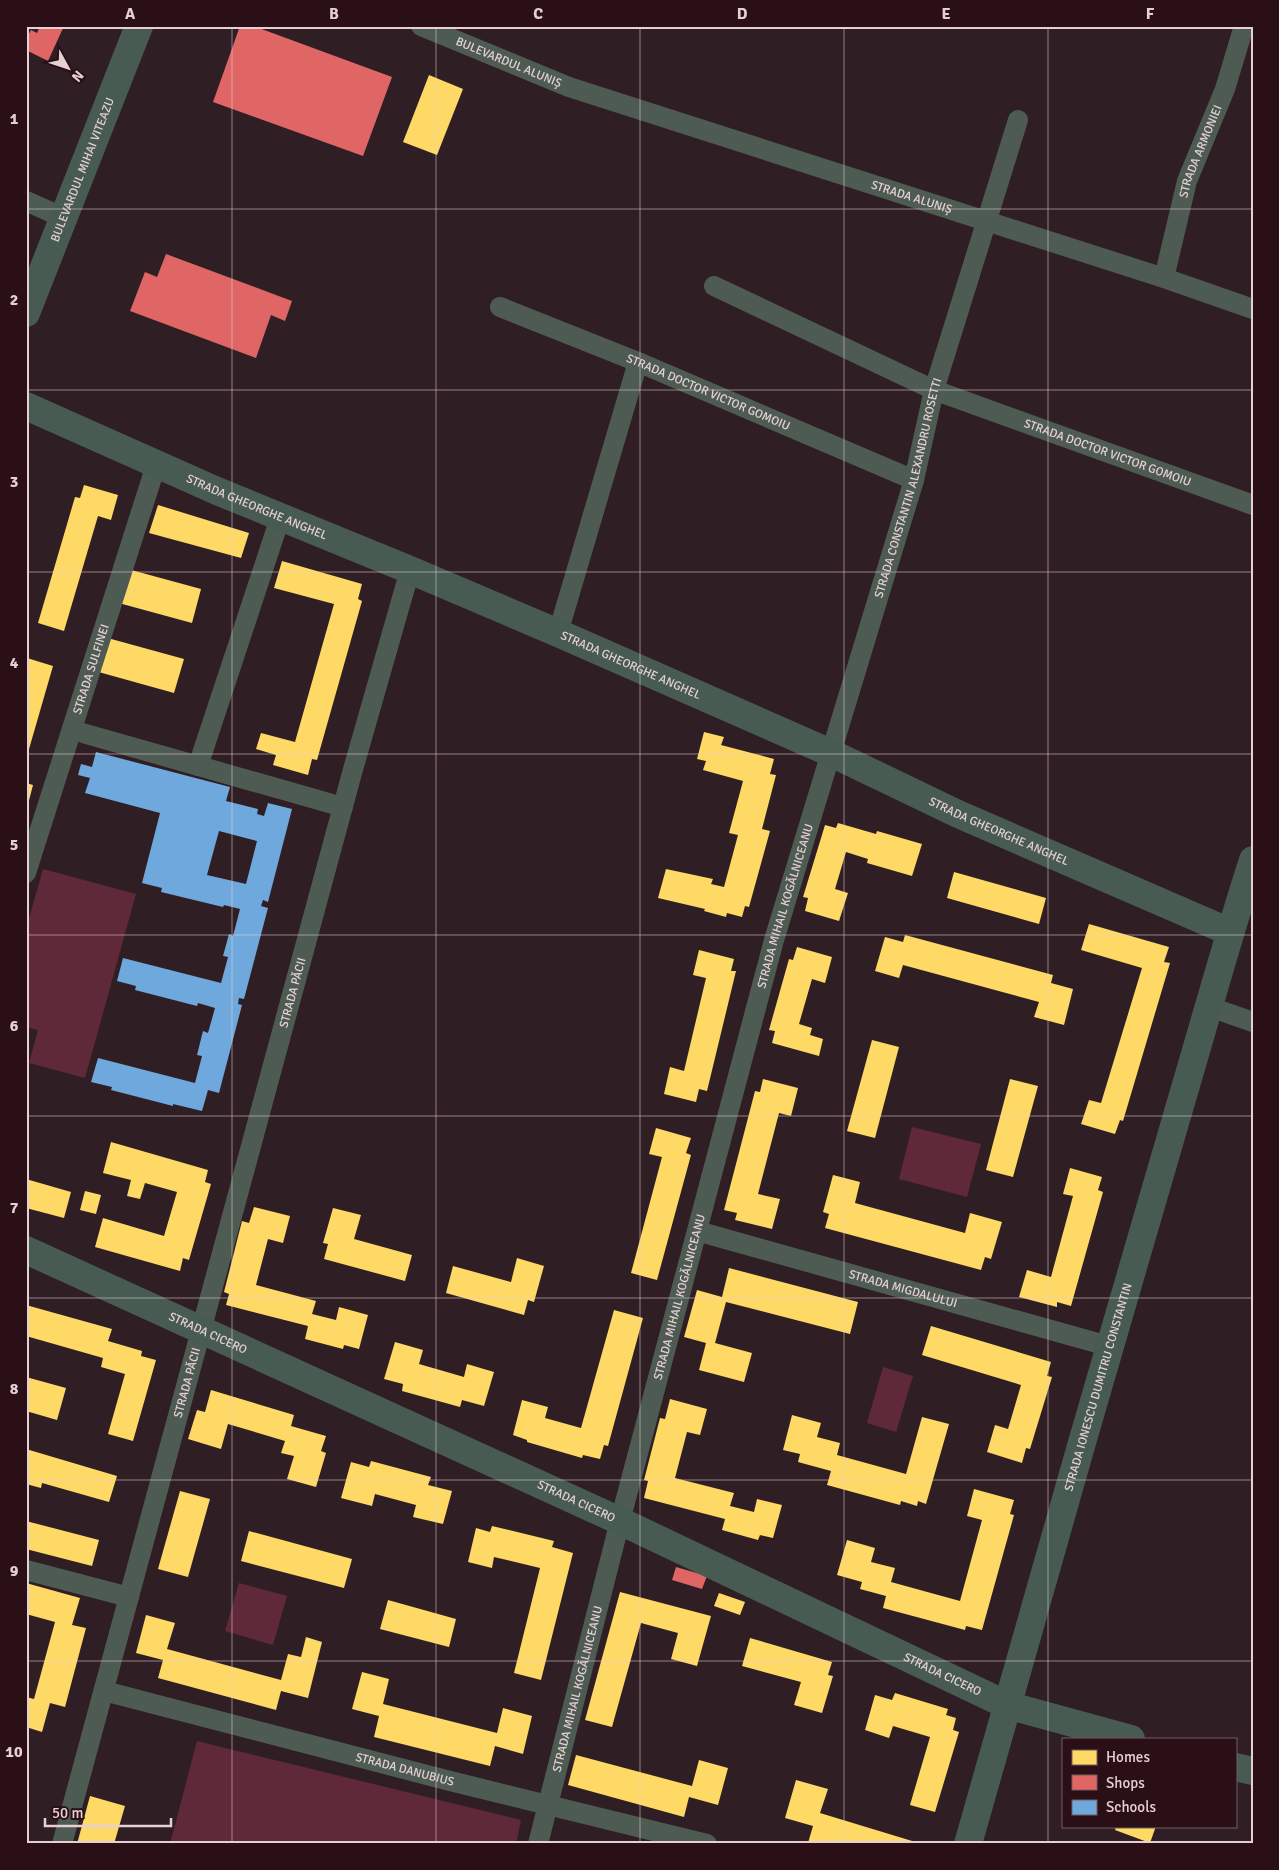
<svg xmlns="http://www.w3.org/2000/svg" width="1279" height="1870" font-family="Signika,sans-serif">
<rect width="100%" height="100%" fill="#2f1f24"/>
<g fill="#602939">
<path d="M43 869 136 894 85 1078 29 1063 38 1030 26 1027V929Z"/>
<path d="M912 1127 981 1144 967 1197 899 1179Z"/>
<path d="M883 1367 913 1376 896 1432 867 1423Z"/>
<path d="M239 1583 287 1596 273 1645 225 1631Z"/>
<path d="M197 1741 521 1820 516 1844H170Z"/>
</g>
<g fill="#ffd966">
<path d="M429 75 463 89 437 155 403 142Z"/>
<path d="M84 485 118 495 111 520 98 516 64 631 38 623 75 497 80 498Z"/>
<path d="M158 505 249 533 241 558 149 533Z"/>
<path d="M282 561 362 584 358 599 362 601 317 760 312 759 308 775 273 765 276 755 256 749 261 733 295 742 334 604 274 588Z"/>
<path d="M124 568 201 589 192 623 115 602Z"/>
<path d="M104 637 184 659 174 693 95 671Z"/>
<path d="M27 658 53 666 27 756 26 662Z"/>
<path d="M704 732 724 737 721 745 774 759 770 774 776 775 762 829 770 831 749 907 745 906 742 917 727 913 726 917 704 911 705 909 658 898 666 869 713 879 711 884 724 887 738 835 729 833 743 781 703 770 706 761 697 759Z"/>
<path d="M26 783 33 785 27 808H26Z"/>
<path d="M838 823 876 834 877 831 922 844 912 876 867 863 868 859 846 852 835 889 848 893 839 921 805 911 808 898 803 897 825 825 836 828Z"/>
<path d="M954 872 1046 898 1039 924 947 898Z"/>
<path d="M1089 924 1169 947 1164 962 1170 963 1123 1121 1120 1120 1115 1134 1081 1124 1089 1100 1101 1103 1142 968 1081 950Z"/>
<path d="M905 935 1053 975 1051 983 1073 989 1064 1025 1034 1017 1039 1002 903 965 899 978 875 971 885 937 903 942Z"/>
<path d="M797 947 832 957 825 983 812 979 799 1024 812 1028 810 1035 823 1039 819 1056 772 1043 775 1031 769 1030 789 959 793 960Z"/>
<path d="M699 950 734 959 731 971H736L707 1091 699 1089 696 1102 664 1094 670 1067 684 1071 706 978 693 975Z"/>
<path d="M872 1040 899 1047 875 1138 847 1131Z"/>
<path d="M763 1079 798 1088 791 1116 779 1113 758 1194 780 1199 772 1229 735 1220 737 1213 724 1210 755 1091 760 1092Z"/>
<path d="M1010 1079 1038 1086 1013 1177 986 1170Z"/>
<path d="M656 1128 691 1138 686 1153 691 1155 657 1280 631 1273 662 1157 649 1154Z"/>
<path d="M111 1142 208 1170 205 1182 211 1184 189 1260 183 1258 180 1271 95 1247 103 1218 164 1236 177 1192 145 1183 140 1199 127 1196 131 1180 103 1173Z"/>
<path d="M1070 1168 1102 1177 1098 1190 1103 1192 1071 1306 1057 1302V1307L1019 1297 1027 1270 1051 1277 1073 1196 1063 1194Z"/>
<path d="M833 1175 860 1182 855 1203 965 1233 970 1213 1002 1222 991 1259 985 1257 981 1270 825 1228 829 1214 823 1212Z"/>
<path d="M26 1179 71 1192 64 1218 26 1208Z"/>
<path d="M85 1191 101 1195 96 1214 80 1210Z"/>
<path d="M254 1207 290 1216 283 1243 268 1239 256 1285 316 1301 312 1314 336 1320 339 1307 368 1315 359 1349 344 1345 343 1349 305 1339 308 1326 226 1305 229 1294 224 1292 242 1221 249 1223Z"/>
<path d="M333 1208 361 1215 354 1239 412 1255 405 1281 324 1259 328 1244 323 1243Z"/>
<path d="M517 1258 544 1266 534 1302 528 1300 524 1315 446 1293 453 1266 511 1282Z"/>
<path d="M729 1268 858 1302 850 1334 726 1302 715 1343 752 1353 744 1382 699 1370 706 1343 684 1337 697 1290 722 1297Z"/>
<path d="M26 1305 112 1329 108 1341 142 1351 141 1356 156 1360 133 1441 108 1434 125 1374 101 1367 103 1358 26 1336Z"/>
<path d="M614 1310 643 1318 608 1446 604 1445 600 1459 583 1455 582 1458 527 1442V1440L513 1435 522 1400 548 1407 545 1418 581 1428Z"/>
<path d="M931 1326 1051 1362 1047 1376 1052 1377 1030 1449 1026 1448 1022 1463 987 1452 995 1425 1008 1429 1021 1385 922 1355Z"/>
<path d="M395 1342 423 1350 419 1364 464 1377 467 1364 494 1372 484 1406 462 1400 460 1407 402 1391 403 1384 384 1379Z"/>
<path d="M26 1377 66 1388 57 1420 26 1411Z"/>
<path d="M211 1390 294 1415 291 1426 326 1436 321 1451 326 1453 316 1487 287 1479 294 1456 281 1453 285 1441 228 1424 221 1449 188 1439 197 1410 205 1412Z"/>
<path d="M670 1399 707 1409 700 1435 687 1432 675 1478 734 1493 730 1506 754 1512 757 1499 782 1505 773 1538 760 1535 758 1540 722 1530 725 1519 644 1498 648 1481 644 1480 660 1418 665 1419Z"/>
<path d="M792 1415 821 1423 817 1437 840 1443 837 1455 906 1474 922 1417 949 1424 926 1504 918 1501 917 1506 901 1501 900 1505 827 1485 831 1471 798 1462 800 1454 783 1450Z"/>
<path d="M26 1449 117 1476 109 1502 42 1483 41 1488 26 1484Z"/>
<path d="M371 1461 431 1477 428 1485 452 1491 443 1524 413 1517 416 1505 375 1494 372 1506 341 1498 351 1462 369 1467Z"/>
<path d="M974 1489 1014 1500 1010 1514 1014 1515 982 1630 966 1626 965 1630 883 1608 886 1596 860 1589 862 1582 837 1575 847 1540 875 1548 871 1562 895 1568 891 1582 960 1601 982 1520 967 1516Z"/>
<path d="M180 1491 210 1499 188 1577 158 1569Z"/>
<path d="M26 1521 99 1540 92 1566 26 1549Z"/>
<path d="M492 1526 554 1541 552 1547 573 1553 541 1680 514 1673 540 1568 494 1557 492 1568 468 1562 476 1528 490 1532Z"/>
<path d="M249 1531 352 1559 344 1588 241 1561Z"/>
<path d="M26 1583 80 1598 72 1625 86 1628 65 1707 50 1703 42 1732 26 1727V1697L34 1699 55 1622 26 1614Z"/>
<path d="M620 1592 711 1616 697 1666 671 1659 678 1633 641 1623 612 1727 585 1720Z"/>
<path d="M719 1593 745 1602 740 1615 714 1606Z"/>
<path d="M388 1600 456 1619 449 1647 380 1629Z"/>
<path d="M146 1615 175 1623 167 1649 281 1680 288 1654 301 1657 306 1637 322 1642 308 1698 281 1691 276 1710 158 1678 163 1660 136 1653Z"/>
<path d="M750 1638 832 1662 828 1675 833 1676 822 1713 794 1705 801 1682 742 1666Z"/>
<path d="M362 1672 389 1679 383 1704 497 1733 503 1708 532 1716 523 1754 495 1746 490 1766 374 1737 379 1716 352 1709Z"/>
<path d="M895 1693 948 1709 946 1715 956 1718 953 1730 959 1732 935 1812 910 1805 930 1737 893 1726 889 1738 865 1730 875 1695 892 1700Z"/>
<path d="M576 1755 692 1786 699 1760 728 1768 718 1805 689 1797 684 1817 568 1785Z"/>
<path d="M796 1780 828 1789 820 1813 922 1844 808 1843 813 1826 785 1818Z"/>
<path d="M90 1796 125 1806 114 1844H77Z"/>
<path d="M1116 1826H1156L1150 1843 1115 1830Z"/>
</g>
<g fill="#e06666">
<path d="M40 26H64L48 61 26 50V39L31 30 37 33Z"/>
<path d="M240 26H253L392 77 363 156 213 102Z"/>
<path d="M166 254 292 301 285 321 271 315 256 358 130 311 145 272 157 277Z"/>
<path d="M676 1567 707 1576 702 1589 672 1580Z"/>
</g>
<path fill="#6fa8dc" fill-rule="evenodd" d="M96 752 230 787 226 801 258 809 257 814 264 816 268 803 292 809 268 902 263 900 261 906 268 908 244 999 239 998 238 1004 242 1005 219 1093 208 1090 202 1111 173 1104V1106L111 1090 112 1087 91 1082 98 1058 195 1083 202 1056 197 1055 203 1031 208 1033 215 1008 198 1003 197 1006 135 990 136 986 117 981 123 958 221 983 228 957 223 956 229 934 233 936 240 909 224 905 223 907 161 892 162 888 142 883 160 813 85 793 90 778 78 775 81 764 92 767ZM219 831 257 841 246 884 207 875Z"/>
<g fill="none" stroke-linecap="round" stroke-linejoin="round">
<g stroke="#4e5b53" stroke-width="20">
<path id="s1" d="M421 26 569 87 1164 278 1253 309"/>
<path d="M26 201 64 218"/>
<path id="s2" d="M1164 278 1187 181 1225 89 1244 26"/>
<path id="s3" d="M714 286 934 390 1253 505"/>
<path id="s4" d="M500 307 638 362 914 480"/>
<path d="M558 633 638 362"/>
<path d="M72 730 343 807"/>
<path d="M198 766 280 518"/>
<path id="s5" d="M26 873 156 465"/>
<path d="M1210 1007 1253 1022"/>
<path id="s6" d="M697 1231 1108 1346"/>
<path d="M26 1570 129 1597"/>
<path id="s7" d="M104 1691 450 1781 707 1844"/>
<path id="s8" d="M62 1844 352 773 410 570"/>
<path id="s9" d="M538 1844 620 1521 774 940 914 480 934 390 1018 120"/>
</g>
<g stroke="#475b52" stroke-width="28">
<path id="s10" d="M26 313 139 26"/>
<path id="s11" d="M26 406 217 491 410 570 558 633 831 753 958 814 1230 932"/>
<path id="s12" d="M26 1250 620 1521 1007 1705 1131 1739"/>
<path d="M1235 1767 1253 1771"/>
<path id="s13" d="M968 1844C1038 1596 1108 1349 1181 1102 1205 1021 1227 940 1253 860"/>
</g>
</g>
<path fill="none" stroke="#e5d0d4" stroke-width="1" stroke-opacity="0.55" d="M232 26V1844M436 26V1844M640 26V1844M844 26V1844M1048 26V1844M26 209H1253M26 390H1253M26 572H1253M26 754H1253M26 935H1253M26 1116H1253M26 1298H1253M26 1480H1253M26 1661H1253"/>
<g text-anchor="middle" stroke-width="5" stroke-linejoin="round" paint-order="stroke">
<g font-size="12" fill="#e5d0d4" stroke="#2b0f17">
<text dy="4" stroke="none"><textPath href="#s1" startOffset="95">BULEVARDUL ALUNIȘ</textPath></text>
<text dy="4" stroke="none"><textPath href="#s2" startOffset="132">STRADA ARMONIEI</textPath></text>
<text dy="4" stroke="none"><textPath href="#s10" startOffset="154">BULEVARDUL MIHAI VITEAZU</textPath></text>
<text dy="4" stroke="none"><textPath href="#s1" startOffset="520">STRADA ALUNIȘ</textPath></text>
<text dy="4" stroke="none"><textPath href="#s4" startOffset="225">STRADA DOCTOR VICTOR GOMOIU</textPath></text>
<text dy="4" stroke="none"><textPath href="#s3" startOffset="428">STRADA DOCTOR VICTOR GOMOIU</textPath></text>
<text dy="4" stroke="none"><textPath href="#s9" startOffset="1406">STRADA CONSTANTIN ALEXANDRU ROSETTI</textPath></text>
<text dy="4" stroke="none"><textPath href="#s11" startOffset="252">STRADA GHEORGHE ANGHEL</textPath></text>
<text dy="4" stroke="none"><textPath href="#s11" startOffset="658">STRADA GHEORGHE ANGHEL</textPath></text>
<text dy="4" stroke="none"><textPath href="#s5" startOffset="214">STRADA SULFINEI</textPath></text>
<text dy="4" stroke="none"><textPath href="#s11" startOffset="1062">STRADA GHEORGHE ANGHEL</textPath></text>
<text dy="4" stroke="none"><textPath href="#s9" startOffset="970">STRADA MIHAIL KOGĂLNICEANU</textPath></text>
<text dy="4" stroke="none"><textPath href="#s8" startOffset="882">STRADA PĂCII</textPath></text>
<text dy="4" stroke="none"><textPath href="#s6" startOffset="214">STRADA MIGDALULUI</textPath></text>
<text dy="4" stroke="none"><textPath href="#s9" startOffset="565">STRADA MIHAIL KOGĂLNICEANU</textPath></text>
<text dy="4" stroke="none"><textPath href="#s12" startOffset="200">STRADA CICERO</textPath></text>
<text dy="4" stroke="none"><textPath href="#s8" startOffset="478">STRADA PĂCII</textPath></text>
<text dy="4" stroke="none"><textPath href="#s13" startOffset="475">STRADA IONESCU DUMITRU CONSTANTIN</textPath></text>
<text dy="4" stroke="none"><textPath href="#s12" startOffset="605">STRADA CICERO</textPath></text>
<text dy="4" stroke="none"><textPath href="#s12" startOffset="1010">STRADA CICERO</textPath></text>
<text dy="4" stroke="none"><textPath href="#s9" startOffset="160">STRADA MIHAIL KOGĂLNICEANU</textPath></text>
<text dy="4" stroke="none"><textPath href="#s7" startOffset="311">STRADA DANUBIUS</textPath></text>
</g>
</g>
<rect width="1279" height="1870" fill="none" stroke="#2b0f17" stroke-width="55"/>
<rect x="1062" y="1738" width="175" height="90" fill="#2b0f17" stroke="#755c63"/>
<rect x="1072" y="1750" width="25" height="15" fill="#ffd966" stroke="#755c63"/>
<text x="1106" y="1762" font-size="15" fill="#e5d0d4">Homes</text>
<rect x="1072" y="1775" width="25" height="15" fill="#e06666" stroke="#755c63"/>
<text x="1106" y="1788" font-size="15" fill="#e5d0d4">Shops</text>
<rect x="1072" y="1800" width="25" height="15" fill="#6fa8dc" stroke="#755c63"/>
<text x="1106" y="1812" font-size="15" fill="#e5d0d4">Schools</text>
<g transform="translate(68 68) rotate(130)" stroke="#2b0f17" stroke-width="4" paint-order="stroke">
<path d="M0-4L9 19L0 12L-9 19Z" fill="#e5d0d4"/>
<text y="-8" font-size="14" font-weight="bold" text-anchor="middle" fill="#e5d0d4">N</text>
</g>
<path d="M45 1818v8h126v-8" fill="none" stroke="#e5d0d4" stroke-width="2.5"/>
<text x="52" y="1818" font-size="15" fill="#e5d0d4" stroke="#2b0f17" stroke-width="4" paint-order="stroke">50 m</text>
<rect x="28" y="28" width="1224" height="1814" fill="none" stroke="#e5d0d4" stroke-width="2"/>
<g font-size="16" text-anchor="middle" font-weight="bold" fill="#e5d0d4">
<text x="130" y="19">A</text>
<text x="334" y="19">B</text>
<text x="538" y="19">C</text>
<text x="742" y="19">D</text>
<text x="946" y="19">E</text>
<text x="1150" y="19">F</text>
<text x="14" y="124">1</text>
<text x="14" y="305">2</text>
<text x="14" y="487">3</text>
<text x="14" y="668">4</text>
<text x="14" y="850">5</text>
<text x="14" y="1031">6</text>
<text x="14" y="1213">7</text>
<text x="14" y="1394">8</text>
<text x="14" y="1576">9</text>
<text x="14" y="1757">10</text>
</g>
</svg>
